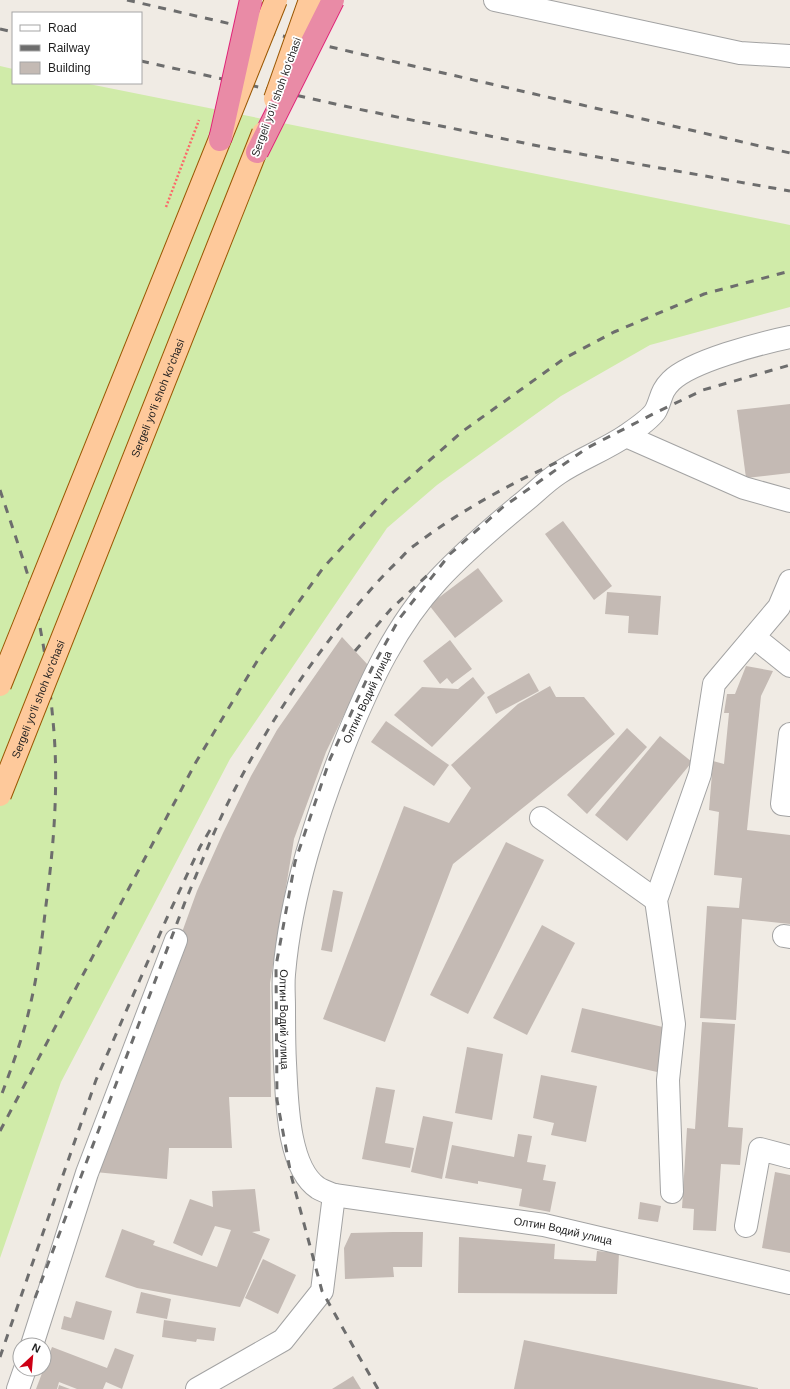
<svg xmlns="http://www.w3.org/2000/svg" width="790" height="1389" font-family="Helvetica,sans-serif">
<rect width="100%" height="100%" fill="#f0ebe4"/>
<path fill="#d0eba9" d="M0 66 13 69V83H84L790 225V307L650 345 561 396 437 485 387 528 230 759 61 1082 0 1258Z"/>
<g fill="#c4bab4">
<path d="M790 404V473L746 478 737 410Z"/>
<path d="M563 521 612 586 594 600 545 534Z"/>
<path d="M478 568 503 601 455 638 429 605Z"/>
<path d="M607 592 661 596 658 635 628 633 629 616 605 614Z"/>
<path d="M342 637 368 665 326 752 294 839 270 983 271 1097H229L232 1148H169L167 1179 95 1172 197 891 223 833 251 776 277 730Z"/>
<path d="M450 640 472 669 452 684 447 678 440 684 423 661Z"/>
<path d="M746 666 773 671 761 696 747 830 790 835V924L742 919 736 1020 700 1018 707 906 739 908 742 878 714 875 719 812 709 810 713 761 724 764 729 713H724L727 694H735Z"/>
<path d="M529 673 539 691 496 714 487 697Z"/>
<path d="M473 677 485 693 432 747 394 715 422 687 458 689Z"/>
<path d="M550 686 556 697H584L615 734 453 864 385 1042 323 1019 404 806 449 823 471 788 451 765 518 704Z"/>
<path d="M386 721 449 765 434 786 371 742Z"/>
<path d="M627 728 647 747 587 814 567 795Z"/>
<path d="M660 736 692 762 627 841 595 815Z"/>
<path d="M506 842 544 860 468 1014 430 995Z"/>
<path d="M333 890 343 892 332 952 321 950Z"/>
<path d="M542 925 575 943 527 1035 493 1018Z"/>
<path d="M582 1008 667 1028 657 1072 571 1052Z"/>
<path d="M702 1022 735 1024 728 1127 743 1128 740 1165 721 1164 716 1231 693 1230 694 1209 682 1208 687 1128 695 1129Z"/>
<path d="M467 1047 503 1054 492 1120 455 1113Z"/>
<path d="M541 1075 597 1086 586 1142 551 1135 554 1123 533 1118Z"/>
<path d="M376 1087 395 1090 385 1143 414 1148 410 1168 362 1159Z"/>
<path d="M423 1116 453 1122 442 1179 411 1172Z"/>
<path d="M518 1134 532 1136 527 1162 546 1165 543 1180 556 1182 550 1212 519 1206 522 1189 478 1181V1184L445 1178 452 1145 514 1157Z"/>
<path d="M775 1172 790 1175V1253L762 1248Z"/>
<path d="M255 1189 260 1231 252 1232 270 1239 240 1307 137 1288 105 1277 122 1229 155 1241 153 1245 217 1267 231 1230 215 1226 202 1256 173 1243 190 1199 213 1207 212 1191Z"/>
<path d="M640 1202 661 1206 658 1222 638 1219Z"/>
<path d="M393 1232H423L422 1267H393L394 1277 345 1279 344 1248 351 1233Z"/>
<path d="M459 1237 555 1244 554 1259 596 1261 597 1251 619 1253 617 1294 458 1293Z"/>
<path d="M263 1259 296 1275 278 1314 245 1298Z"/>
<path d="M141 1292 171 1299 167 1319 136 1313Z"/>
<path d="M76 1301 112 1311 104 1340 61 1329 64 1316 71 1318Z"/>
<path d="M164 1320 216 1328 214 1341 197 1339 196 1342 162 1337Z"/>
<path d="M524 1340 758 1388V1389H514Z"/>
<path d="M52 1347 107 1368 115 1348 134 1355 122 1389 106 1382 103 1389H77L59 1382 57 1389H36Z"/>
<path d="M353 1376 361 1389H332Z"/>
<path d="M59 1385 70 1389H58Z"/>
</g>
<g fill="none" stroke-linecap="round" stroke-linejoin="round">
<g stroke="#a3a3a3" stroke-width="24">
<g id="minor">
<path d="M495 0 740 53 790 56"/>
<path id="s1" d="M790 337C761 343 691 361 671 381 660 392 662 398 656 410 652 418 634 430 627 435 605 450 580 459 559 473 545 482 533 495 520 505 491 529 463 553 438 580 396 625 370 682 347 738 317 814 291 893 284 974 283 985 284 996 284 1007 284 1026 284 1045 285 1063 287 1098 287 1167 318 1188 323 1191 329 1193 334 1195L544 1225 790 1283"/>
<path d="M626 436 744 488 790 501"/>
<path d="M754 637 790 666"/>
<path d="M790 734 782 804 790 805"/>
<path d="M541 818 656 900"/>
<path d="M784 936 790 937"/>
<path d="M672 1192 668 1080 674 1024 656 900 700 774 714 684 779 607 790 581"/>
<path d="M746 1226 760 1149 790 1157"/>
<path d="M32 1345 87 1173 176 940"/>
<path d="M18 1389 25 1369"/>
<path d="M197 1389 283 1340 322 1291 334 1195"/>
</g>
</g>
<use href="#minor" stroke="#fff" stroke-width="22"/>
<g stroke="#6d6d6d" stroke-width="3" stroke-dasharray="8 8" stroke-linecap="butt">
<path d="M127 0 790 153"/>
<path d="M0 29 13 32"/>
<path d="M141 61 358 109 558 150 790 191"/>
<path d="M0 490C10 520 20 549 29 579 41 624 49 675 53 721 59 782 54 844 46 905 42 939 38 973 30 1006 23 1038 11 1069 0 1099"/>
<path d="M355 651 391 609 431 572"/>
<path d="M0 1131 196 762 262 653 323 568 391 494 463 431 565 358 614 332 704 294 790 271"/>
<path d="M35 1298 185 902C201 864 216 825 235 789 267 727 305 669 349 615 365 596 380 578 398 561 403 556 409 549 415 545 461 510 512 483 564 459"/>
<path d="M0 1357 96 1080 166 920 200 847 213 825"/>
<path d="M378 1389 354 1348 322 1291 291 1175 277 1100 276 966 295 862 330 759 372 668 399 619 450 554 503 507 587 448 655 413 703 390 790 365"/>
</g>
<g stroke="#995600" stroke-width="24" stroke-linecap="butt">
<g id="major-bridge">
<path d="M275 99 310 0"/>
<path d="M0 685 276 0"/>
<path id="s2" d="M0 795 263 133"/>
</g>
</g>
<g stroke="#df2176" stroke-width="24" stroke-linecap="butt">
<g id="highway-bridge">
<path d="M220 140 251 0"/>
<path d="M257 152 333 0"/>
</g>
</g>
<path stroke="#fc6969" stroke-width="2.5" stroke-dasharray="2 2" stroke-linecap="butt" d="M166 207 199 120"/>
<use href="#major-bridge" stroke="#fec99b" stroke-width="22"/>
<use href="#highway-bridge" stroke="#e98ba6" stroke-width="22"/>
</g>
<g text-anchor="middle" stroke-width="3.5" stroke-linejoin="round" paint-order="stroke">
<g font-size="11" fill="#1f1f1f" stroke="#fff">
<text transform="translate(276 97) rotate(-70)" y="4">Sergeli yo‘li shoh ko‘chasi</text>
<text dy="4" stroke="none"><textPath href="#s2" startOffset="427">Sergeli yo‘li shoh ko‘chasi</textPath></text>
<text transform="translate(367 697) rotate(-65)" y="4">Олтин Водий улица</text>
<text dy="4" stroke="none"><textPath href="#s2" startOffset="103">Sergeli yo‘li shoh ko‘chasi</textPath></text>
<text dy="4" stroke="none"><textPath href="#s1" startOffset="913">Олтин Водий улица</textPath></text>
<text dy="4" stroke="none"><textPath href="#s1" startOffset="1339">Олтин Водий улица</textPath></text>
</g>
</g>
<rect x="12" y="12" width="130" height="72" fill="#ffffff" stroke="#a5a5a5"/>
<rect x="20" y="25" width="20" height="6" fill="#ffffff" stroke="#a5a5a5"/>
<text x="48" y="32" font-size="12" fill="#1f1f1f">Road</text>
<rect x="20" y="45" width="20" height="6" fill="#6d6d6d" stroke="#a5a5a5"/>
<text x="48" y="52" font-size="12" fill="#1f1f1f">Railway</text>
<rect x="20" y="62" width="20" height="12" fill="#c4bab4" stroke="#a5a5a5"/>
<text x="48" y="72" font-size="12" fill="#1f1f1f">Building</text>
<g transform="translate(32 1357) rotate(26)"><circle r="19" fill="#ffffff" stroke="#a5a5a5"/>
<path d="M0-3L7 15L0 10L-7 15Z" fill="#cd0015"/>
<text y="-6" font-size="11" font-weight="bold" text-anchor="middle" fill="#1f1f1f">N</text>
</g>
</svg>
